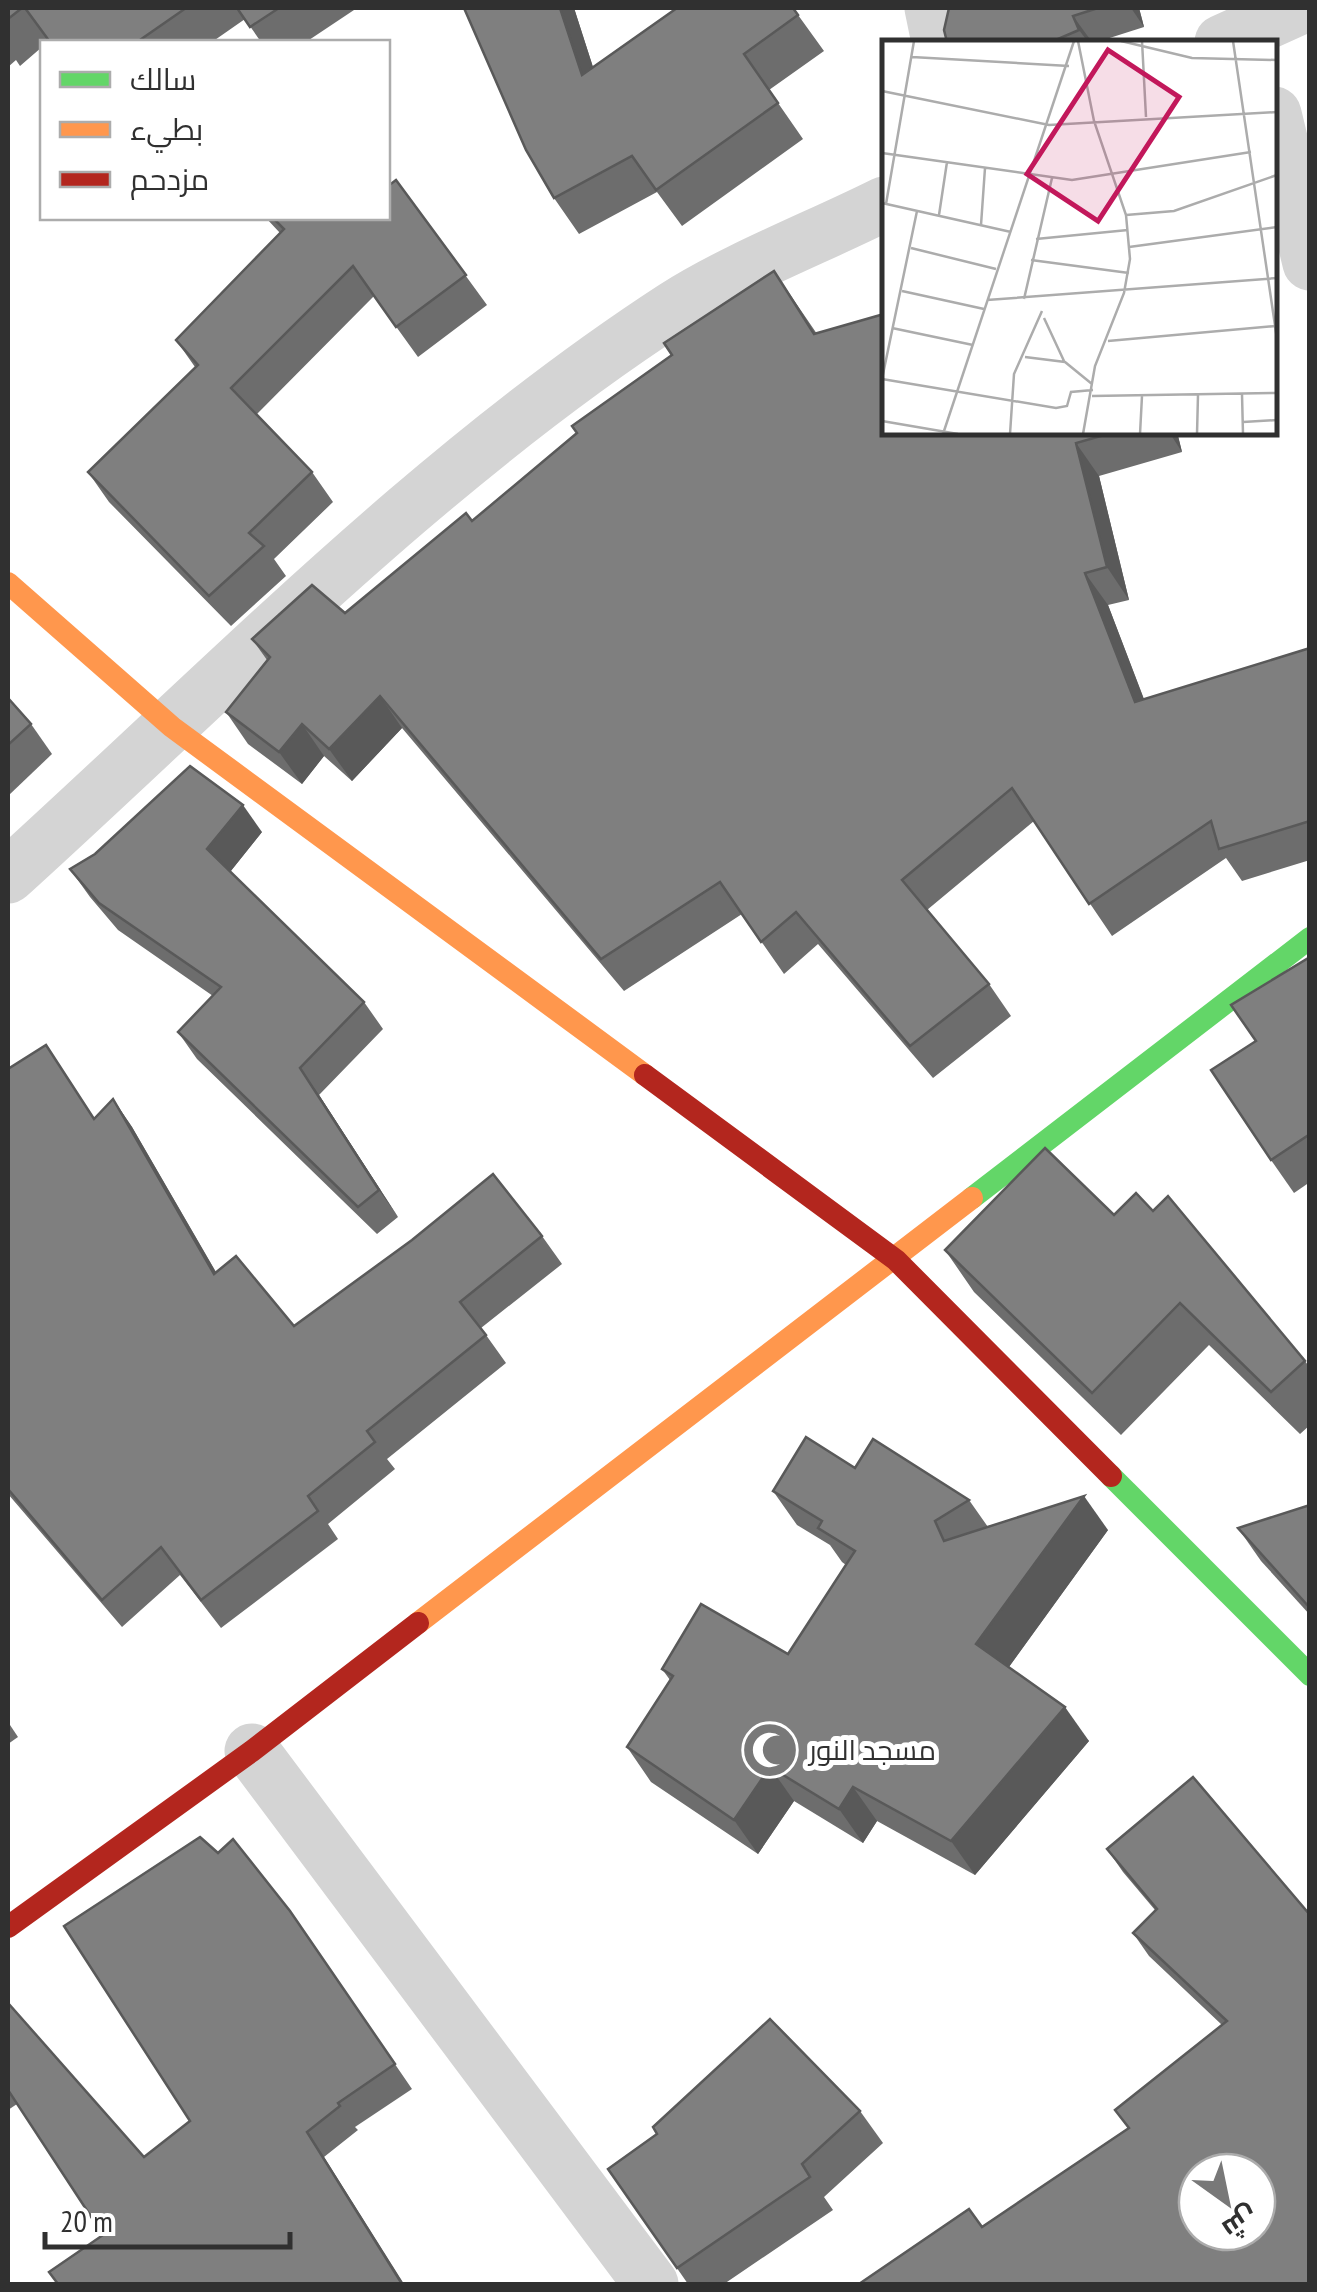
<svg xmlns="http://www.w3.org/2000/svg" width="1317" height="2292" font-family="'PT Sans Narrow',Cairo,sans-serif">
<rect width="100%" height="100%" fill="#fff"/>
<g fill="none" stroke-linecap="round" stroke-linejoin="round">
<g stroke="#d4d4d4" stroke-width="55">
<path d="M932 8 939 42"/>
<path d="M1222 42 1298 8"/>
<path d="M1274 114 1310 263"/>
<path d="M8 876C223 681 429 467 674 308 735 269 818 237 884 204"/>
<path d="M252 1751 651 2284"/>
</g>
<g stroke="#63d668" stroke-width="22">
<path d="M972 1198 1310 938"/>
<path d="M1111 1476 1310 1675"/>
</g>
<g stroke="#ff974d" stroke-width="22">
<path d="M8 583 172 727 645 1075"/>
<path d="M418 1623 972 1198"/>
</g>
<g stroke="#b3261e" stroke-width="22">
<path d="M645 1075 896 1260 1111 1476"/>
<path d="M8 1927 252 1751 418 1623"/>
</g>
</g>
<g fill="#6d6d6d">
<path d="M8 8H357L306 42H261L245 19 212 42H42V47L20 66 16 60 8 67Z"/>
<path d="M464 8H574L593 67 793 8 824 51 769 90 803 139 682 226 657 192 579 234 554 198Z"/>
<path d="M949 8H1139L1144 27 1097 42H947Z"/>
<path d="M396 180 487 305 418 357 374 296 256 415 312 472 333 502 274 559 286 576 231 626 109 502 88 472 195 367 176 340 280 233 266 218H388Z"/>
<path d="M774 271 884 432H1177L1182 452 1099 476 1129 600 1108 605 1144 699 1310 648V860L1242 881 1226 858 1112 936 1034 821 927 910 989 984 1011 1016 933 1078 818 944 784 974 742 914 624 991 402 728 352 781 324 756 302 784 248 744 226 712 267 660 252 639 345 613 472 521Z"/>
<path d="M8 698 31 724 52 754 8 796Z"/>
<path d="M262 832 230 872 364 1002 383 1029 319 1095 398 1217 377 1234 197 1059 178 1032 213 996 118 930 90 897 70 869Z"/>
<path d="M1310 957V1182L1294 1193 1271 1160 1256 1041Z"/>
<path d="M46 1045 94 1118 113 1099 132 1127 216 1272 294 1326 542 1236 562 1264 481 1328 506 1363 387 1459 395 1469 328 1524 338 1539 221 1628 180 1575 122 1627 8 1494V1069Z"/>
<path d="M1114 1215 1305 1361 1310 1368V1425L1300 1434 1209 1345 1121 1435 974 1292 945 1250Z"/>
<path d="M855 1468 969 1500 988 1527 1108 1530 1009 1667 1089 1741 975 1875 877 1821 863 1843 794 1801 758 1854 651 1782 627 1747 670 1680 662 1669 788 1654 846 1565 842 1562 830 1545 797 1525 773 1491Z"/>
<path d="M1310 1505V1615L1261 1561 1238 1528Z"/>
<path d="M8 1722 18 1737 8 1744Z"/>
<path d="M1193 1777 1310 2284 982 2227 1128 2128 1115 2110 1222 2025 1149 1956 1133 1933 1155 1910 1123 1872 1107 1849Z"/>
<path d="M218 1853 290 1911 412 2089 355 2127 358 2130 324 2157 103 2235 17 2104 8 2110V2003L144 2157 190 2121Z"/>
<path d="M860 2111 883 2143 824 2197 833 2210 724 2284H688L608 2169Z"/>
</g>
<g fill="#595959">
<path d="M560 8H574L607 111 582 75Z"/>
<path d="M1131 8H1139L1144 27Z"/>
<path d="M1073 16 1092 42H1088L1079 30Z"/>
<path d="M1169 432H1177L1182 452Z"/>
<path d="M1076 443 1099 476 1129 600 1107 567Z"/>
<path d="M1085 573 1108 605 1157 734 1135 702Z"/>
<path d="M380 696 402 728 352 781 329 749Z"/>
<path d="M302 724 324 756 302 784 279 752Z"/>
<path d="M243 805 262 832 226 877 207 849Z"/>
<path d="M300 1068 319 1095 398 1217 379 1190Z"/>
<path d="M113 1099 132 1127 233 1302 214 1274Z"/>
<path d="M1084 1496 1108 1530 1000 1679 976 1644Z"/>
<path d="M1065 1707 1089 1741 975 1875 951 1841Z"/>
<path d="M770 1767 794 1801 758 1854 734 1820Z"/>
<path d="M853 1787 877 1821 863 1843 839 1809Z"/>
<path d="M307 2132 324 2157 404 2284H402Z"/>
</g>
<g fill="#7f7f7f" stroke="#595959" stroke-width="2.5" fill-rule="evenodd">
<path d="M8 8H22L8 19Z"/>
<path d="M25 8H186L137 42H50Z"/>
<path d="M237 8H279L250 27Z"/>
<path d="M464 8H560L582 75 677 8H793L798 15 744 54 778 103 656 190 632 156 554 198 526 150Z"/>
<path d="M949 8H1098L1073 16 1079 30 1051 42H947L944 30Z"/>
<path d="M396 180 466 275 396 327 353 266 231 388 312 472 249 533 264 546 209 596 88 472 198 365 176 340 284 229 273 218H388V186Z"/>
<path d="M774 271 814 334 884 314V432H1115L1076 443 1107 567 1085 573 1135 702 1310 648V821L1219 849 1211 821 1089 904 1012 788 902 880 989 984 910 1046 796 912 761 942 720 882 601 959 380 696 329 749 302 724 279 752 226 712 270 657 252 639 312 585 345 613 466 513 472 521 577 433 572 426 672 355 664 343Z"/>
<path d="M8 698 31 724 8 745Z"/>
<path d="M190 766 243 805 207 849 364 1002 300 1068 379 1190 358 1207 178 1032 221 987 99 903 70 869 95 854Z"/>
<path d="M1310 957V1134L1271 1160 1211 1070 1256 1041 1231 1005Z"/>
<path d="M46 1045 94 1119 113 1099 214 1274 236 1256 294 1326 412 1240 493 1174 542 1236 460 1302 486 1335 367 1431 375 1442 308 1496 318 1511 201 1600 161 1547 102 1600 8 1489V1069Z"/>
<path d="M1045 1148 1114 1215 1136 1193 1153 1211 1168 1196 1305 1361 1271 1392 1180 1303 1092 1393 945 1250Z"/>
<path d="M806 1437 855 1468 873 1439 969 1500 935 1521 944 1541 1084 1496 976 1644 1065 1707 951 1841 853 1787 839 1809 770 1767 734 1820 627 1747 673 1676 662 1669 701 1604 788 1654 855 1551 818 1528 822 1521 773 1491Z"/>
<path d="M1310 1505V1608L1238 1528Z"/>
<path d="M1193 1777 1310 1915V2284H859L969 2209 982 2227 1129 2128 1115 2110 1227 2021 1133 1933 1157 1909 1107 1849ZM1197 2172H1257V2232H1197Z"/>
<path d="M200 1837 218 1853 233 1839 290 1911 395 2064 338 2103 340 2106 307 2132 402 2284H58L49 2272 103 2235 8 2090V2003L144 2157 190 2121 64 1926Z"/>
<path d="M770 2019 860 2111 802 2164 810 2177 677 2268 608 2169 657 2134 653 2127Z"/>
</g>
<defs>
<g id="mosque-disc" transform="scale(2.875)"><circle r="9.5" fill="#787878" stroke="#fff"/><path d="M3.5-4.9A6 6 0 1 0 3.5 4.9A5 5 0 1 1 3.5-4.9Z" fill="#fff"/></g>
</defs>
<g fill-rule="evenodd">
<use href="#mosque-disc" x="770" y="1750"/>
</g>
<g text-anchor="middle" stroke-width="10" stroke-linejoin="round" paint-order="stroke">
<g font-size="28" fill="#303030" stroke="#fff" text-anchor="start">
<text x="809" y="1760">مسجد النور</text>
</g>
</g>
<g transform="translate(882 40)">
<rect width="395" height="395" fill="#fff"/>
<path fill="none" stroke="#acacac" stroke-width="2.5" d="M196 1 212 81 244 175 248 219 242 253 213 326 201 394M239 1 310 18 395 20M260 1 264 77M351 1 395 299M30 17 187 26M0 51 167 85 395 72M0 113 190 140 369 112M0 163 129 192M4 164 32 1M57 175 65 122M244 175 292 171 395 135M99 185 103 128M154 199 246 190M247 207 395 187M29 208 114 229M149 220 247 233M20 251 102 269M142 259 170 138M105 260 395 238M162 278 182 321M10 288 91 305M226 301 394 286M143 317 183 322 210 344M0 339 174 368 185 366 189 352 211 350M0 339 35 171M360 354 361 394M210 356 395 353M0 381 76 394M361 382 395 380M61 394 192 1M128 394 132 334 160 271M258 394 260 356M315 394 316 355"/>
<path fill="#c2185b" fill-opacity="0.15" stroke="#c2185b" stroke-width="5" d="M226 10 297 57 216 181 145 134Z"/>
<rect width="395" height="395" fill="none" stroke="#303030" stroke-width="5"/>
</g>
<rect width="1317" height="2292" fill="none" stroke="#303030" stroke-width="20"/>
<rect x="40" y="40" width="350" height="180" fill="#ffffff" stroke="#acacac" stroke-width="2.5"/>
<rect x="60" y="72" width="50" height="15" fill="#63d668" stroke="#acacac" stroke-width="2.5"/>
<text x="130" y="90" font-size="30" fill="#303030">سالك</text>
<rect x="60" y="122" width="50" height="15" fill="#ff974d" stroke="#acacac" stroke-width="2.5"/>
<text x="130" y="140" font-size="30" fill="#303030">بطيء</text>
<rect x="60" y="172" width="50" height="15" fill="#b3261e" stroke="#acacac" stroke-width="2.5"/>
<text x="130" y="190" font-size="30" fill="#303030">مزدحم</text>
<g transform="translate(1227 2202) rotate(147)"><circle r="48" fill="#ffffff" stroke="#acacac" stroke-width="2.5"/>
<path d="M0-8L18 38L0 25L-18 38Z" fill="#787878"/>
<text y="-15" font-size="28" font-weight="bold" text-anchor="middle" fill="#303030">ش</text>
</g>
<path d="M45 2232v15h245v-15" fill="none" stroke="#303030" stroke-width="5"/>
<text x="60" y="2232" font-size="30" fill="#303030" stroke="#ffffff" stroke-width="8" paint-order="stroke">20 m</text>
</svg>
